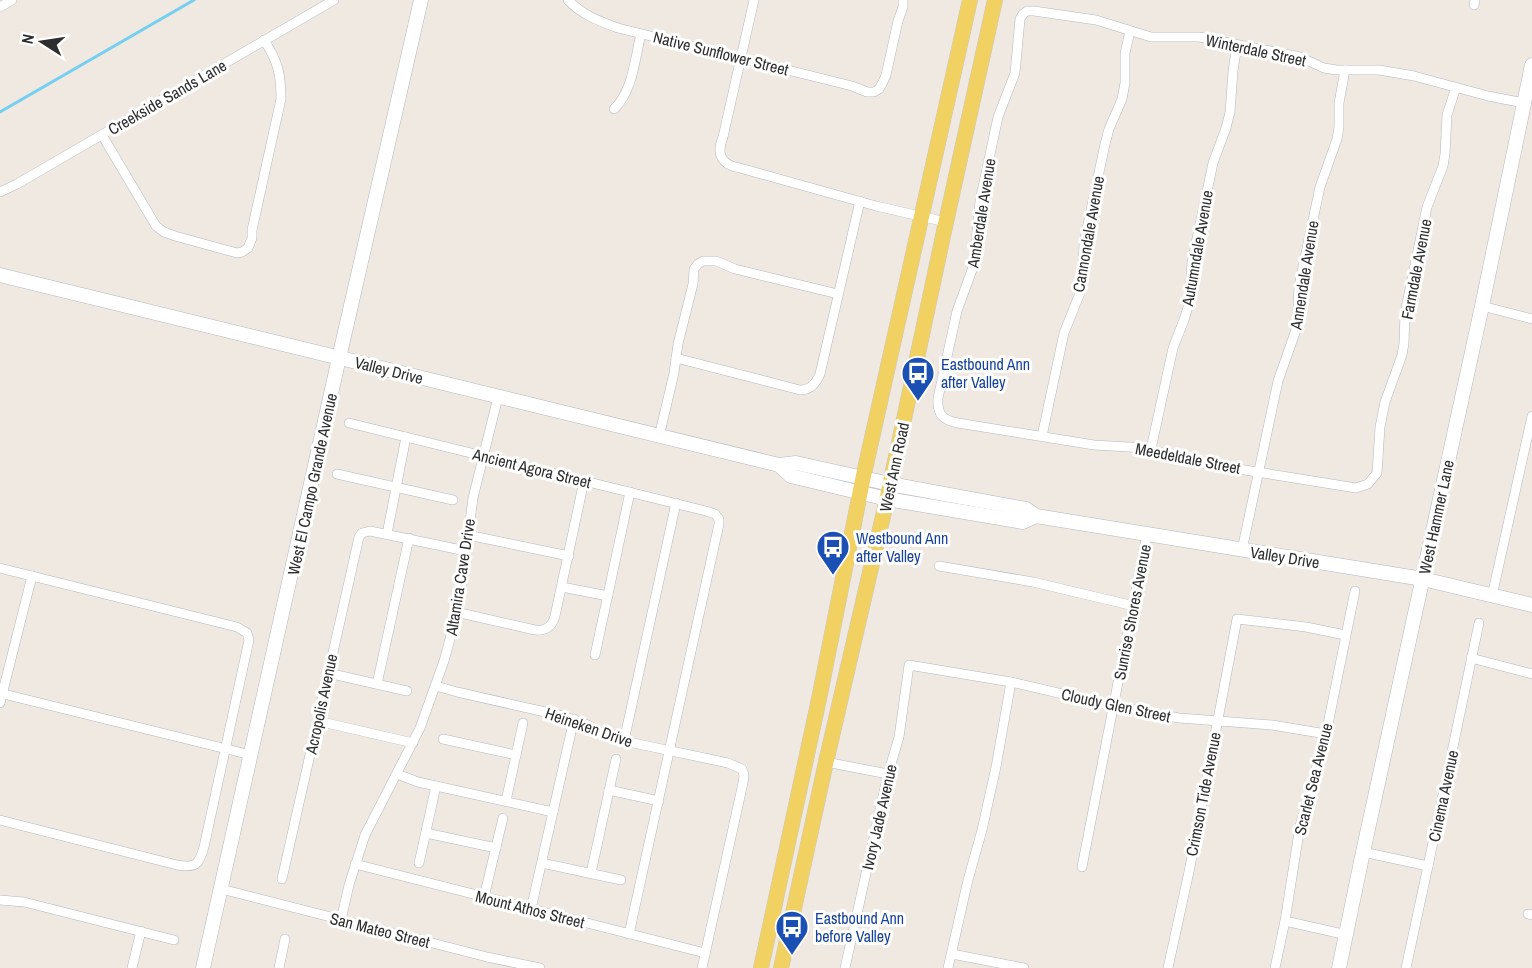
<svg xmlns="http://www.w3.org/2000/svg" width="1532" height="968" font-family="'Archivo Narrow',sans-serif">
<rect width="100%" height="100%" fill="#efe9e1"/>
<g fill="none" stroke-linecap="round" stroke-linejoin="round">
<path stroke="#75cff0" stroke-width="3" d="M0 112 194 0"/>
<g stroke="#b4b7c1" stroke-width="10">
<g id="street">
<path d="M568 0C582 15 599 21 618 28L852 86 867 92H874L879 89 883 82 886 75 898 21 903 7V0"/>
<path d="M754 0 723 137C716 154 721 165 740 168L876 206 946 222"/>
<path d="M1474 5 1475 0"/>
<path d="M0 7 12 0"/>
<path d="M1456 87 1447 115 1445 154 1443 166 1427 207 1405 313 1404 343 1402 355 1385 402 1380 427 1377 473 1368 484 1356 488 1189 461 1146 448 1094 445 958 423C942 420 937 414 938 398L957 311 972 270 974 261 980 201 998 117 1015 73 1020 19 1023 14 1027 11H1034L1096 20 1151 37H1199L1300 57 1324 68 1337 70H1379L1414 76 1488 96 1524 103"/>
<path d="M614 109C633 91 635 58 641 34"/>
<path d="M102 135 156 226 164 232 175 236 237 253 242 252 248 248 252 238V230L281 99C281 75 278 61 264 40"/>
<path d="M0 192 17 184 334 0"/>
<path d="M1482 306 1532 319"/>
<path d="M676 358 800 390C811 390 816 383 820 374L860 201"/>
<path d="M349 423 706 511 715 514 719 519V524L629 934"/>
<path d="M1042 436 1064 333 1080 293 1083 268 1084 243 1105 144 1109 129 1122 99 1125 83V53L1130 31"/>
<path d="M659 437 674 373 678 344 693 284 694 269 698 264 703 261H716L735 269 838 294"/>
<path d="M1151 449 1173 348 1184 320 1188 307 1190 291 1192 262 1213 163 1226 128 1230 112 1233 71 1237 45"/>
<path d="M337 474 453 500"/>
<path d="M387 534 406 437"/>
<path d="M468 535 569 556"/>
<path d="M1242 550 1278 381 1297 327 1299 286 1320 187 1337 139 1339 127V103L1345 70"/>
<path d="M939 566 1033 582 1134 606"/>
<path d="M0 568 237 627 247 633 249 640 204 847C199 865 196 868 177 865L0 820"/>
<path d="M562 587 608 596"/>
<path d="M1492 596 1532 416"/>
<path d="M456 612 535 630C546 631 552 627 555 616L584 481"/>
<path d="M595 655 630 492"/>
<path d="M1471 658 1532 674"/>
<path d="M328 673 407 691"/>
<path d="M377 684 409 538"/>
<path d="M436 686 457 692 563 716 588 725 611 738 624 741 728 763 742 769 744 775 743 783 702 968"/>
<path d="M0 693 251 755"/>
<path d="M0 703 32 576"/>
<path d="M318 721 413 743"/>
<path d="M443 739 516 755"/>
<path d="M624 741 676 503"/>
<path d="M826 762 888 774"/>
<path d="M397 774 418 782 553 812"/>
<path d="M609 790 659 801"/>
<path d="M506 801 523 723"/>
<path d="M426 833 496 848"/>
<path d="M1363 852 1428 866"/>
<path d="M419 863 436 786"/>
<path d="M542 863 621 880"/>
<path d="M355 864 705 953"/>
<path d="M1082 867 1147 534"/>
<path d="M591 873 616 759"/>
<path d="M282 879 359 537 362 533 370 531 466 551"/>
<path d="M221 889 487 957 540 968"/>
<path d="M484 897 503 818"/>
<path d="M0 900 24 902 174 940"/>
<path d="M531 909 574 719"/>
<path d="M1528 914 1532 915"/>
<path d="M341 920 349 885 365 835 420 728 444 661 454 624 462 584 473 498 498 397"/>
<path d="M1285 921 1347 935"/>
<path d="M952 954 1024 968"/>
<path d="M132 968 141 931"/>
<path d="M279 968 285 939"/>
<path d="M845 968 888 774 899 737 909 665 1011 682 1114 706 1179 718 1272 725 1326 734"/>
<path d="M948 968 968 880 982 830 996 767 1011 682"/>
<path d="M1168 968 1190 867 1237 619 1306 627 1345 635"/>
<path d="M1275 968 1285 921 1300 826 1326 734 1355 591"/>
<path d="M1406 968 1428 866 1479 623"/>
</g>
</g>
<g stroke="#b4b7c1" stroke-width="15">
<g id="secondary">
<path d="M0 275 779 465 796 463 890 484 1026 509 1036 516 1423 579 1532 605"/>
<path d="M779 465 791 476 887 499 1023 522 1036 516"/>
<path d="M203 968 339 358 421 0"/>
<path d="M1339 968 1363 852 1482 306 1532 65"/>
</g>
</g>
<g stroke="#c9c9c9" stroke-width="16">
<g id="primary">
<path d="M761 968 819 699 863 478 970 0"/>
<path d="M781 968 826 762 887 499 946 222 995 0"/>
</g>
</g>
<use href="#street" stroke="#fff" stroke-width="9"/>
<use href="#secondary" stroke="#fff" stroke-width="14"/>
<use href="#primary" stroke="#f2d163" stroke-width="15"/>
</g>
<defs>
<g id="bus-pin" transform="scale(1.725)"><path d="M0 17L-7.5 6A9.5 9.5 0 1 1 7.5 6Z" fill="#1a4fb4" stroke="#fff"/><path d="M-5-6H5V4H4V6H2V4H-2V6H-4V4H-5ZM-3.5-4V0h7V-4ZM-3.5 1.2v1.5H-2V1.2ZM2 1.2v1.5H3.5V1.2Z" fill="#fff"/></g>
</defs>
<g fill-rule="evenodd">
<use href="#bus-pin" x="918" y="373"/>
<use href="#bus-pin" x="833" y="547"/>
<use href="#bus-pin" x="792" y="927"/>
</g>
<g text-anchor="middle" stroke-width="6" stroke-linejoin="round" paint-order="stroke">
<g font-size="16" fill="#2e2e2e" stroke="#fff">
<text transform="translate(1256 50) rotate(12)" y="6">Winterdale Street</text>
<text transform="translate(721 53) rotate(14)" y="6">Native Sunflower Street</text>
<text transform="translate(167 97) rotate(-30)" y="6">Creekside Sands Lane</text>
<text transform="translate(981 213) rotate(-81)" y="6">Amberdale Avenue</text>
<text transform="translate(1088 234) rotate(-80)" y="6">Cannondale Avenue</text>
<text transform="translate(1197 248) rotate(-80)" y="6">Autumndale Avenue</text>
<text transform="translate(1416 269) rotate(-79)" y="6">Farmdale Avenue</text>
<text transform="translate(1304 275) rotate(-81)" y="6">Annendale Avenue</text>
<text transform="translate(389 370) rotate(14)" y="6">Valley Drive</text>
<text transform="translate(1188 458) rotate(11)" y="6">Meedeldale Street</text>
<text transform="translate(894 467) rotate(-78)" y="6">West Ann Road</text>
<text transform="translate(532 468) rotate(14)" y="6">Ancient Agora Street</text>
<text transform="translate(312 484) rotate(-78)" y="6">West El Campo Grande Avenue</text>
<text transform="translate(1436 517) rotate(-78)" y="6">West Hammer Lane</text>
<text transform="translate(1285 557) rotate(9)" y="6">Valley Drive</text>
<text transform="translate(460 577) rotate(-81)" y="6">Altamira Cave Drive</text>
<text transform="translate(1132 612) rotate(-79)" y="6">Sunrise Shores Avenue</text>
<text transform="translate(321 704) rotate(-78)" y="6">Acropolis Avenue</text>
<text transform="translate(1116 705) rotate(12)" y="6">Cloudy Glen Street</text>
<text transform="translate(589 727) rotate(19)" y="6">Heineken Drive</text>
<text transform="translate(1313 779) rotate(-76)" y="6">Scarlet Sea Avenue</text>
<text transform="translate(1203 794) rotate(-79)" y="6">Crimson Tide Avenue</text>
<text transform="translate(1443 796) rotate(-78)" y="6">Cinema Avenue</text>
<text transform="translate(879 817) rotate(-77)" y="6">Ivory Jade Avenue</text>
<text transform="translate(530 909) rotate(14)" y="6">Mount Athos Street</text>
<text transform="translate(380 930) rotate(14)" y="6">San Mateo Street</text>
</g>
<g font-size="16" fill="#164399" stroke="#fff" text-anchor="start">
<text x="941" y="370">Eastbound Ann<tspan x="941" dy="18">after Valley</tspan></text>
<text x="856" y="544">Westbound Ann<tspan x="856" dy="18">after Valley</tspan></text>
<text x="815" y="924">Eastbound Ann<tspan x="815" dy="18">before Valley</tspan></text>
</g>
</g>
<g transform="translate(42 42) rotate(282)" stroke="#ffffff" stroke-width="4.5" paint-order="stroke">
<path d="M0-4.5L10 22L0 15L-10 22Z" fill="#2e2e2e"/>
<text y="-9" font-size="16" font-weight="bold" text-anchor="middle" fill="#2e2e2e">N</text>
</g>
</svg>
